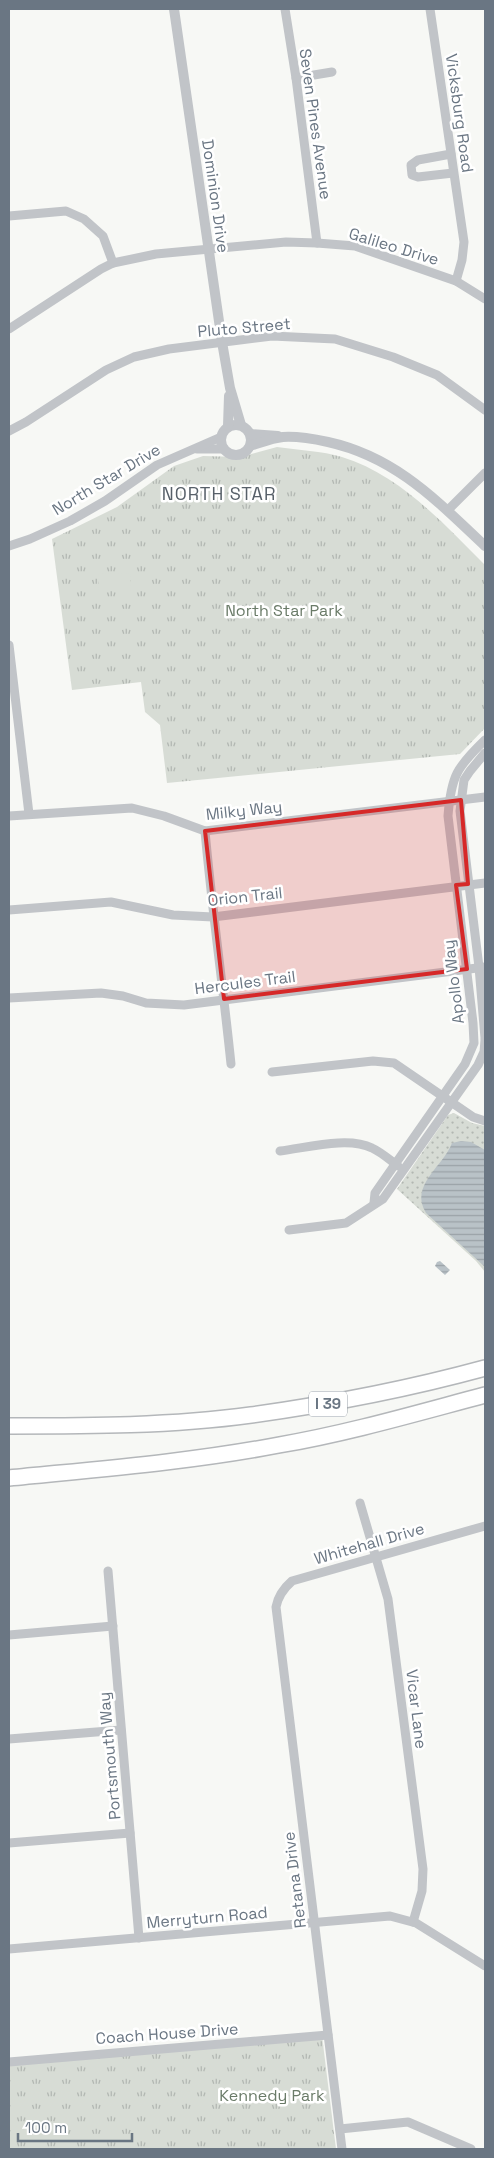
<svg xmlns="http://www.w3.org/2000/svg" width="494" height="2158" font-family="'Space Grotesk',sans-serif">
<defs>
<pattern id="grass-dots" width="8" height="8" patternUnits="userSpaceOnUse" patternTransform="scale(1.25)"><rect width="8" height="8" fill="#d7dcd5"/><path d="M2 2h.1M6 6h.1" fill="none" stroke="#b2b7b2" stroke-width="1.8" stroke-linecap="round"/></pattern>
<pattern id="park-tufts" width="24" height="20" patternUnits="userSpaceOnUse" patternTransform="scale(1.25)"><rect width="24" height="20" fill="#d7dcd5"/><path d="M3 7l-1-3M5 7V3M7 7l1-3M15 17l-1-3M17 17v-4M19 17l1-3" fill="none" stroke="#b2b7b2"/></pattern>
<pattern id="water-rules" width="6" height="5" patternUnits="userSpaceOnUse" patternTransform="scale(1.25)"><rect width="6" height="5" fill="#b9c2c7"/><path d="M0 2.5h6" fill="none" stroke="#9aa2a7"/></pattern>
</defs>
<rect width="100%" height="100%" fill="#f7f8f5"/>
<path fill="url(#grass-dots)" d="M454 1113 472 1123 485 1126V1272L476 1261 397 1189 448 1115Z"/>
<g fill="url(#park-tufts)">
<path d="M277 447C298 450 322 451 342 457 400 475 443 523 485 565V728L460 754 167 783 160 725 145 712 141 682 72 690 52 539 117 507 174 466 203 456 240 457Z"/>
<path d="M322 2036 336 2149H9V2065Z"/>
</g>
<path fill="#d7dcd5" d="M130 573 131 591H99L98 574Z"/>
<g fill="url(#water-rules)">
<path d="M461 1141 471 1142 485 1150V1267L426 1213C409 1185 443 1167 452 1143Z"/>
<path d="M440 1261 450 1270 445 1275 435 1266 437 1262Z"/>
</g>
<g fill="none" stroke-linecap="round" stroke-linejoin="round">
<g stroke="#b4b7ba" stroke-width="18">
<g id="motorway">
<path d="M9 1426C90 1426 171 1426 251 1415 331 1404 408 1389 485 1368"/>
<path d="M9 1478C99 1469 190 1462 279 1445 349 1433 417 1413 485 1395"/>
</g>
</g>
<g stroke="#c1c4c8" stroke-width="9">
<path d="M285 9 296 78 317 243"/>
<path d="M430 9 464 242 462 260 456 281"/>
<path d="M296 78 332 72"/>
<path d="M451 154 418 160 411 165 412 175 418 177 453 173"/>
<path d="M9 216 66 211 84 219 103 236 113 263"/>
<path d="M9 329 101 269 113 263 156 254 286 242 317 243 355 246 456 281 485 299"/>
<path d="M9 431 26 422 106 370 134 357 169 349 272 336 335 339 393 357 437 375 485 410"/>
<path d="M197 449H224"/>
<path d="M448 510 485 473"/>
<path d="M9 546 30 539 70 521 105 501 157 465 221 437"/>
<path d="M9 645 29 814"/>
<path d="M485 753 470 771 464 780 460 811 479 967 485 1038"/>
<path d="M9 816 132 808 164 816 205 831 485 797"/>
<path d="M205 831C212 909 223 986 231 1064"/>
<path d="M9 910 111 902 173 915 213 917 485 883"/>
<path d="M9 998 101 993 123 996 146 1003 184 1005 485 967"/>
<path d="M272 1072 373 1061 394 1063 473 1117 485 1121"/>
<path d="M280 1151C306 1148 348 1136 372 1148 381 1152 390 1160 398 1166"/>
<path d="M374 1203 375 1193 465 1064 474 1043 473 1023 448 816C451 776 457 767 485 740"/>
<path d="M289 1230 346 1223 383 1199 478 1065 484 1052 485 1040"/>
<path d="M360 1503 388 1599 423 1869 422 1891 413 1922"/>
<path d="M108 1571 139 1938"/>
<path d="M9 1635 113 1626"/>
<path d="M9 1739 121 1730"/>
<path d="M9 1843 130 1833"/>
<path d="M9 1949 390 1916 416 1923 485 1966"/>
<path d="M9 2062 328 2035"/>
<path d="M340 2129 408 2122 471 2149"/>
<path d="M342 2149 285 1681 276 1607C278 1596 284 1588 292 1581L485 1526"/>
</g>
<g stroke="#c1c4c8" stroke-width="10">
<path d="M174 9 222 342 230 388 241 425"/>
<circle cx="236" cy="440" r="15"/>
<path d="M228 426 229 396"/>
<path d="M250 434 278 436"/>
<path d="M250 446C260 443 272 438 283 437 298 436 314 439 328 442 396 457 437 501 485 546"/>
</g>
<use href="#motorway" stroke="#fff" stroke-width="15"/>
</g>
<path fill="#d62828" fill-opacity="0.2" stroke="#d62828" stroke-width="4" stroke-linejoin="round" d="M461 800 468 884 456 885 467 969 224 999 205 831Z"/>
<g text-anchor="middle" stroke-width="5" stroke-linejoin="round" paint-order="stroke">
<rect fill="#fff" stroke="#979fa8" stroke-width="1" x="309" y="1391.5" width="38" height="25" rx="4"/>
<g font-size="15" font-weight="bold" fill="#6a7683">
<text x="328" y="1409">I 39</text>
</g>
<g font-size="16" fill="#6a7683" stroke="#fff">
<text transform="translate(460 113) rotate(82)" y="6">Vicksburg Road</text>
<text transform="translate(316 124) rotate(82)" y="6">Seven Pines Avenue</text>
<text transform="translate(216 196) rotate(82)" y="6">Dominion Drive</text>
<text transform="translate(394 246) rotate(17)" y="6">Galileo Drive</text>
<text transform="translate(244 327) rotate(-5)" y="6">Pluto Street</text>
<text transform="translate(106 479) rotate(-31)" y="6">North Star Drive</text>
<text transform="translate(244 810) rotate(-6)" y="6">Milky Way</text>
<text transform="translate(245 896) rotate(-6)" y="6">Orion Trail</text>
<text transform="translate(245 982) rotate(-7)" y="6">Hercules Trail</text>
<text transform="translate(453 982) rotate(-97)" y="6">Apollo Way</text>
<text transform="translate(369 1543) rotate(-16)" y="6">Whitehall Drive</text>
<text transform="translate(417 1709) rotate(83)" y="6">Vicar Lane</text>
<text transform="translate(109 1756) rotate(-95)" y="6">Portsmouth Way</text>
<text transform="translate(294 1880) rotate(-97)" y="6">Retana Drive</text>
<text transform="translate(207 1917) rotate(-5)" y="6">Merryturn Road</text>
<text transform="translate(167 2033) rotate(-4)" y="6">Coach House Drive</text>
</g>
<g font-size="16" fill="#6a7b68" stroke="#fff">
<text x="284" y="616">North Star Park</text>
<text x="272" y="2101">Kennedy Park</text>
</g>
<g font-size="18" letter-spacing="1" fill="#576069" stroke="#fff">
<text x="219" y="500">NORTH STAR</text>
</g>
</g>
<rect width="494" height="2158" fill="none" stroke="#6a7683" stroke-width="20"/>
<path d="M18 2133v8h114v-8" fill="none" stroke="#6a7683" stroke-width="2.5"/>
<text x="25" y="2133" font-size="15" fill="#6a7683" stroke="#ffffff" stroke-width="4" paint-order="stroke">100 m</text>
</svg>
